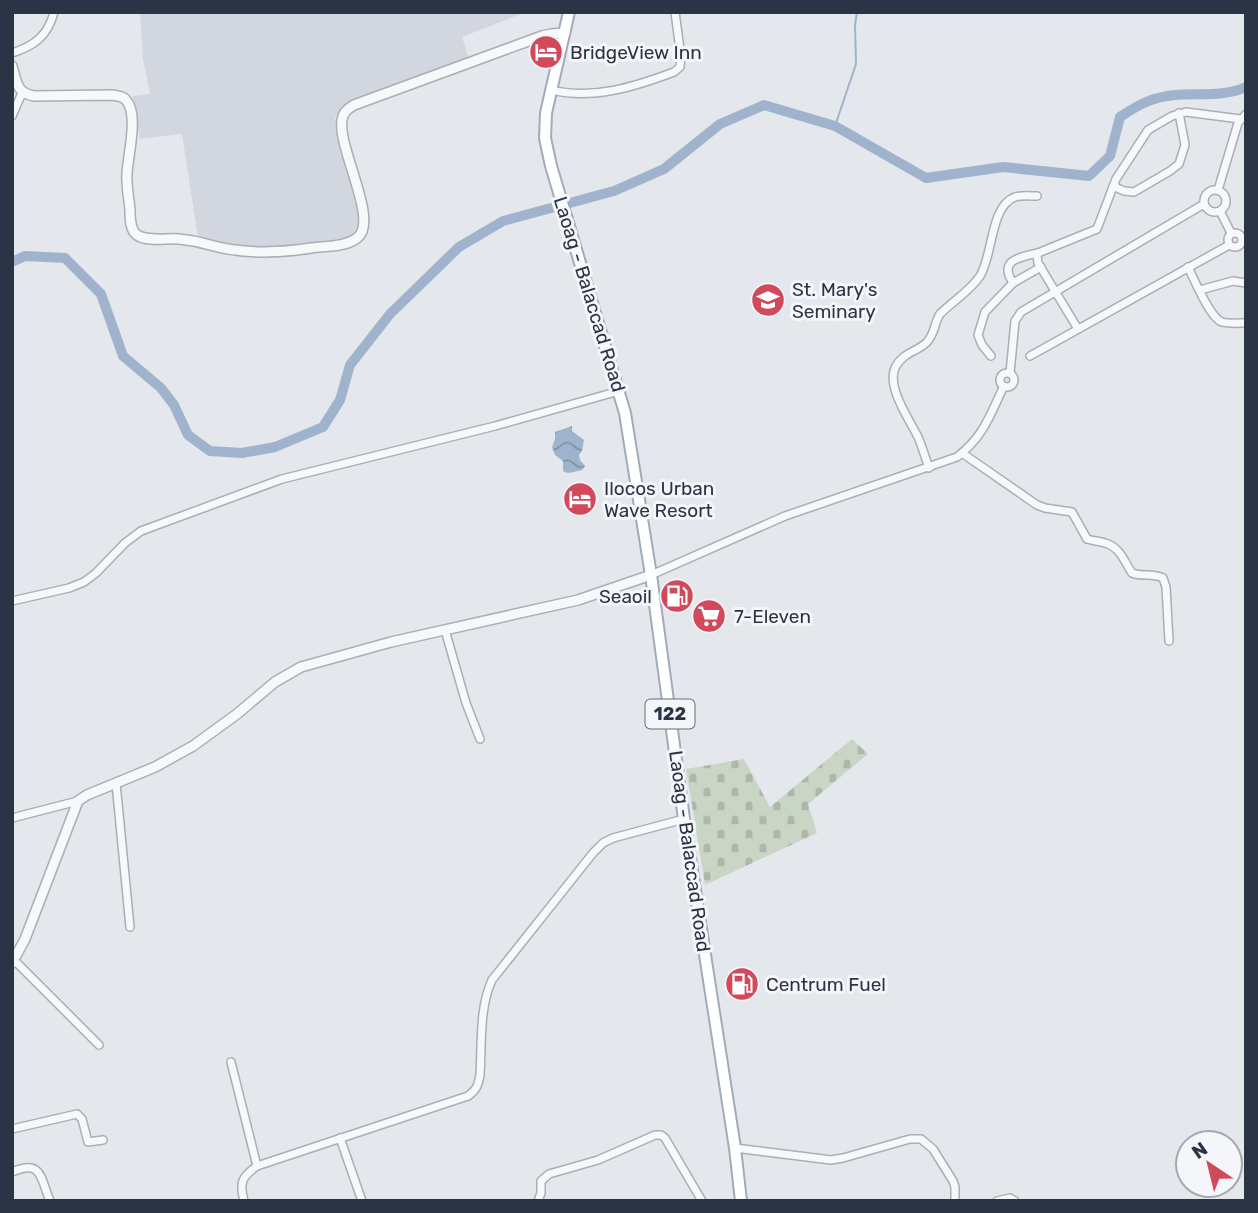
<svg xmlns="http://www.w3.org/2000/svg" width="1258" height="1213" font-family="Rubik,sans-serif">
<defs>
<pattern id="cemetery-stones" width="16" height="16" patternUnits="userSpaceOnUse" patternTransform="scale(1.75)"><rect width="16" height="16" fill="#c9d6c5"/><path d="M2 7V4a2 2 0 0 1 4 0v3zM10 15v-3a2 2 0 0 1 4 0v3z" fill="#adb8ab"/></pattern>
<pattern id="water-waves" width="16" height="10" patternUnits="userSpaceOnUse" patternTransform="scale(1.75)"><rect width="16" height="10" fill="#9fb4cc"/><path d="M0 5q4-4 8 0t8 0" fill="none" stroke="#8293a7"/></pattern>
</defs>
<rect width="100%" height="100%" fill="#e4e7ec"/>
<path fill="#d2d6de" d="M140 12H526L462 37 469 59 351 100 341 107 335 118 361 222 360 231 350 238 302 246 237 247 198 237 182 134 140 139 133 96 150 94 143 59Z"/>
<path fill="url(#cemetery-stones)" d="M852 739 868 754 808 804 817 833 705 885 686 769 744 759 770 807Z"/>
<path fill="url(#water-waves)" d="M572 426V431L584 440 582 451 579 455 580 460 585 466 582 470 569 473 564 472 563 470V461L555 455 552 447 555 439V432Z"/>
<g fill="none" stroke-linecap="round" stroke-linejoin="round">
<path stroke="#9fb4cc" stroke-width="2" d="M835 126 856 64 855 25 857 12"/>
<path stroke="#9fb4cc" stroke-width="10" d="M12 262 25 256 65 258 101 294 123 356 161 388 174 405 188 435 210 451 242 453 275 447 323 427 340 400 350 365 390 314 459 247 503 221 614 191 664 169 720 124 764 105 835 126 926 178 1003 167 1089 176 1110 156 1120 117C1138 105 1152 97 1175 95 1199 93 1224 97 1246 87"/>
<g stroke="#a9aeb7" stroke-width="10">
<g id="minor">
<path d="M12 53C34 46 48 36 54 12"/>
<path d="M551 90C593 100 634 87 674 72L680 67 681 57 675 12"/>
<path d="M12 116 22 93"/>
<path d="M1113 186 1124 191 1134 192 1170 171 1179 164 1185 145 1179 113"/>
<circle cx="1215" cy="201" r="11"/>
<path d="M1218 190 1238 123 1246 114"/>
<path d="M1220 211 1231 233"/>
<circle cx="1235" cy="240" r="7"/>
<path d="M1188 267C1194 279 1210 318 1222 322 1229 324 1239 323 1246 323"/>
<path d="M1013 283C998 260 1020 257 1038 253"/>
<path d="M1200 290 1233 281 1246 283"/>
<path d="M1078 329 1038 263 1037 256 1038 253 1097 229 1116 179 1148 130 1172 116 1186 112 1240 119"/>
<path d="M991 356 982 345 978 335 985 312 1013 283 1041 267"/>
<path d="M1030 356 1229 245"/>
<path d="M1010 373 1015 321 1021 312 1204 204"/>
<circle cx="1007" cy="380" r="7"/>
<path d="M962 453 1037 505 1045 508 1072 512 1087 539C1093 541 1099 541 1105 543 1120 547 1124 561 1132 573 1142 577 1153 573 1163 578L1166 587 1169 641"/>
<path d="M929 468C925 457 922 446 918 437 909 419 885 385 896 366 903 353 916 352 926 343 935 335 934 323 940 314 953 301 970 291 980 276 993 256 990 206 1015 197 1022 195 1030 196 1037 196"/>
<path d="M651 575 785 516 957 457C984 436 989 417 1004 386"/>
<path d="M12 601 69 588 84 582 96 573 125 543 141 531 282 479 495 426 619 391"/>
<path d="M445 630 466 703 480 739"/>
<path d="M116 783 130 927"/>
<path d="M12 818 78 801"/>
<path d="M14 960 99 1045"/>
<path d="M231 1062 257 1166"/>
<path d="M12 1129 77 1114 82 1119 88 1142 103 1140"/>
<path d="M340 1138 362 1201"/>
<path d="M735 1148 831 1160 843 1158 910 1139H921L933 1149 953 1181 955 1187V1201"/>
<path d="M12 1172C42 1159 40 1177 50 1201"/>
<path d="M244 1201C239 1182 242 1177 257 1166L468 1096C477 1090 478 1085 480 1075 482 1044 479 1008 492 980L593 853 603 843 613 838 684 819"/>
<path d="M538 1201 541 1193V1181L549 1174 598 1160 655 1135H661L665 1138 702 1201"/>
<path d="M997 1201 1010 1198 1015 1201"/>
</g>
</g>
<g stroke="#a9aeb7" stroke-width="12">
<g id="tertiary">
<path d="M12 66C17 82 16 93 34 96L112 95C117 96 123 96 126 100 139 114 128 155 127 173 126 185 129 198 130 210 130 218 130 230 137 235 147 242 167 238 179 239 190 240 200 242 210 245 242 254 279 253 311 248 325 246 346 247 357 238 381 221 333 141 343 116 345 110 350 108 354 105L542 36 551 34 565 33"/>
<path d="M12 963 25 939 78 801 87 795 155 767 193 746 237 714 275 682 301 667 391 642 578 600 651 575"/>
</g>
</g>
<g stroke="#a3abb8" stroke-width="14">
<path id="primary" d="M569 12 546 113 545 138 551 166 625 413 651 575 684 819 735 1148 741 1201"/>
</g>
<use href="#minor" stroke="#f7f8fa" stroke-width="7"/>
<use href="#tertiary" stroke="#f7f8fa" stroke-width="9"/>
<use href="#primary" stroke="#fff" stroke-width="10"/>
</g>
<defs>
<g id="hotel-disc" transform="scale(1.75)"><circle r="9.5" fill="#d1495b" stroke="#f4f6f9"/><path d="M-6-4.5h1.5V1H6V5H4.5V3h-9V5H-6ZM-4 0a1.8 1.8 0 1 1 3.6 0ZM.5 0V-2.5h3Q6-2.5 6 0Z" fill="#fff"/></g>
<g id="school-disc" transform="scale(1.75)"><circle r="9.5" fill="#d1495b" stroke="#f4f6f9"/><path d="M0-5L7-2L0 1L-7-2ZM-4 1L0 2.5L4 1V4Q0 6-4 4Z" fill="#fff"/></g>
<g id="fuel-disc" transform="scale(1.75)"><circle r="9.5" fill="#d1495b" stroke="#f4f6f9"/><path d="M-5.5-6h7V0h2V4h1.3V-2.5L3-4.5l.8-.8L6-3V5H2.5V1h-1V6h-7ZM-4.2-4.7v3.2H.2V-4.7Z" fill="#fff"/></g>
<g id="supermarket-disc" transform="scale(1.75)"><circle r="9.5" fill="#d1495b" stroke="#f4f6f9"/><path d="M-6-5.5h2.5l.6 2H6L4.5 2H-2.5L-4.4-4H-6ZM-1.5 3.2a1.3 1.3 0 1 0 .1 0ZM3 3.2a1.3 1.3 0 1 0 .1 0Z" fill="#fff"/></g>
</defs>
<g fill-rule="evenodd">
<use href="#hotel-disc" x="546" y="52"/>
<use href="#school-disc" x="768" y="300"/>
<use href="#hotel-disc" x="580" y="499"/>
<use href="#fuel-disc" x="677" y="596"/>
<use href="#supermarket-disc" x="709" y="616"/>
<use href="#fuel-disc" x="742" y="984"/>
</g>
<g text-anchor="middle" stroke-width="6" stroke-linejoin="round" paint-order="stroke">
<rect fill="#f4f6f9" stroke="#676e7b" stroke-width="2" x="645.5" y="699.5" width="49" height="29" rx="5"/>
<g font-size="18" font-weight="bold" fill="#2b3445">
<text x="670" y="720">122</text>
</g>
<g font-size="19" fill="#2b3445" stroke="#f4f6f9" text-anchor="start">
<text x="570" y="59">BridgeView Inn</text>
<text x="792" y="296">St. Mary's<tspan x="792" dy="22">Seminary</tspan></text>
<text x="604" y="495">Ilocos Urban<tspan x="604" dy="22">Wave Resort</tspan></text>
<text x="652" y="603" text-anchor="end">Seaoil</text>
<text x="734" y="623">7-Eleven</text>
<text x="766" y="991">Centrum Fuel</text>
</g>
<g font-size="19" fill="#2b3445" stroke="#f4f6f9">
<text transform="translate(590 294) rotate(73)" y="7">Laoag - Balaccad Road</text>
<text transform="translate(690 851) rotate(82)" y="7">Laoag - Balaccad Road</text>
</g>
</g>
<rect width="1258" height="1213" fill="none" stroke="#2b3445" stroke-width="28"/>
<g transform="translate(1209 1164) rotate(325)"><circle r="33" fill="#f4f6f9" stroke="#a4a8b1" stroke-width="2"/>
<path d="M0-5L12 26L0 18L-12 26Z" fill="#d1495b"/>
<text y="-10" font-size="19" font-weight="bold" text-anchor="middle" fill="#2b3445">N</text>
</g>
</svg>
